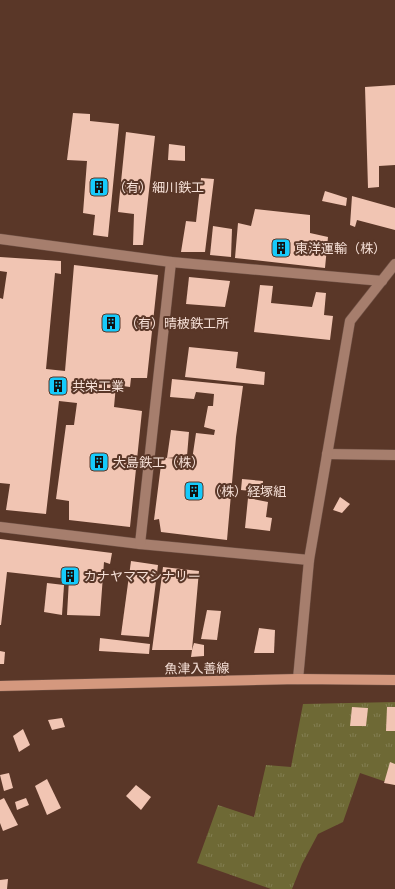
<svg xmlns="http://www.w3.org/2000/svg" width="395" height="889" font-family="Arial,'Noto Sans JP',sans-serif">
<defs>
<pattern id="grass-tufts" width="24" height="20" patternUnits="userSpaceOnUse"><rect width="24" height="20" fill="#6e6935"/><path d="M3 7l-1-3M5 7V3M7 7l1-3M15 17l-1-3M17 17v-4M19 17l1-3" fill="none" stroke="#837e52"/></pattern>
</defs>
<rect width="100%" height="100%" fill="#5a3728"/>
<path fill="url(#grass-tufts)" d="M395 702V785L360 773 343 822 318 834 302 864 292 889H271L197 863 218 805 254 817 266 765 291 767 303 704Z"/>
<g fill="#f1c5b3">
<path d="M395 85V165L379 166V187L368 188 365 87Z"/>
<path d="M73 113 90 114V121L119 124 108 237 93 235 95 215 83 213 87 161 67 160Z"/>
<path d="M126 132 155 136 143 245H133L134 214 118 212Z"/>
<path d="M169 144 185 146V161L168 160Z"/>
<path d="M201 178 214 179 205 252H181L186 221 196 222Z"/>
<path d="M325 191 347 198 346 206 322 201Z"/>
<path d="M352 196 395 208V230L357 220 355 227 350 225Z"/>
<path d="M255 209 310 215V233L328 237 325 268 235 258 238 223 251 226Z"/>
<path d="M213 226 232 229 231 257 210 255Z"/>
<path d="M0 257 61 261V274L55 273 46 369 65 371 74 265 158 275 147 378H131L130 387 116 385 114 407 142 411 130 527 69 520V501L56 499 66 425H74L77 403 59 401 46 514 6 510 10 484 0 483V298L3 299 7 272 0 271Z"/>
<path d="M189 277 230 281 225 307 186 304Z"/>
<path d="M260 285 273 286 271 303 312 307 316 292 326 293 324 315 333 316 330 340 254 332Z"/>
<path d="M189 347 238 352 236 368 265 372 264 385 185 377Z"/>
<path d="M172 379 243 386 236 437 227 540 161 532 159 519 154 520 162 457 167 458 171 430 189 432 187 456 167 458 192 460 196 433 214 435 215 430 204 427 208 406H213L214 394 196 392 194 399 170 397Z"/>
<path d="M242 479 263 481 262 492 241 490Z"/>
<path d="M340 497 350 504 342 513 333 510Z"/>
<path d="M248 498 268 502 266 517 272 518 270 531 245 528Z"/>
<path d="M0 539 112 553 110 564 104 562 100 616 67 615 69 579 7 572 1 625H0Z"/>
<path d="M131 561 158 565 149 637 121 635Z"/>
<path d="M163 567 199 571 192 650 194 643 204 645V656L191 657 192 650H152Z"/>
<path d="M47 583 64 585 62 615 44 612Z"/>
<path d="M207 610 221 611 217 640 201 639Z"/>
<path d="M259 628 275 630 274 653H254Z"/>
<path d="M100 638 150 644 149 654 99 651Z"/>
<path d="M0 651 5 652 4 664H0Z"/>
<path d="M352 707 368 708 366 726H350Z"/>
<path d="M387 707H395V731H386Z"/>
<path d="M62 718 65 727 52 730 48 720Z"/>
<path d="M23 729 30 745 19 752 13 736Z"/>
<path d="M390 762 395 764V785L384 783Z"/>
<path d="M9 773 13 788 4 791 0 775Z"/>
<path d="M47 779 61 808 47 815 35 786Z"/>
<path d="M136 785 151 797 141 810 126 796Z"/>
<path d="M4 798 18 825 3 831 0 823V800Z"/>
<path d="M26 798 29 805 17 810 15 802Z"/>
<path d="M8 879 7 889H0V880Z"/>
</g>
<g fill="none" stroke-linecap="round" stroke-linejoin="round">
<g stroke="#715347" stroke-width="11">
<g id="minor">
<path d="M0 239 171 262 382 281"/>
<path d="M327 454 395 455"/>
<path d="M0 527 140 544 309 560"/>
<path d="M140 544 171 262"/>
<path d="M298 679 309 560 350 321 395 264"/>
</g>
</g>
<g stroke="#715347" stroke-width="11">
<path id="major" d="M0 686 298 679 395 680"/>
</g>
<use href="#minor" stroke="#a67e6d" stroke-width="10"/>
<use href="#major" stroke="#d4987e" stroke-width="10"/>
</g>
<defs>
<g id="building-square" transform="scale(1)"><rect x="-9" y="-9" width="18" height="18" rx="4" fill="#15cafb" stroke="#5a3728"/><path d="M-4-6H4V6H1V3H-1V6H-4ZM-2.5-4.3h1.7v1.8h-1.7ZM.8-4.3h1.7v1.8H.8ZM-2.5-1h1.7V.8h-1.7ZM.8-1h1.7V.8H.8Z" fill="#111"/></g>
</defs>
<g fill-rule="evenodd">
<use href="#building-square" x="99" y="187"/>
<use href="#building-square" x="281" y="248"/>
<use href="#building-square" x="111" y="323"/>
<use href="#building-square" x="58" y="386"/>
<use href="#building-square" x="99" y="462"/>
<use href="#building-square" x="194" y="491"/>
<use href="#building-square" x="70" y="576"/>
</g>
<g text-anchor="middle" stroke-width="4" stroke-linejoin="round" paint-order="stroke">
<g font-size="13" fill="#f5dfd6" stroke="#5a3728" text-anchor="start">
<text x="113" y="192">（有）細川鉄工</text>
<text x="295" y="253">東洋運輸（株）</text>
<text x="125" y="328">（有）晴柀鉄工所</text>
<text x="72" y="391">共栄工業</text>
<text x="113" y="467">大島鉄工（株）</text>
<text x="208" y="496">（株）経塚組</text>
<text x="84" y="581">カナヤママシナリー</text>
</g>
<g font-size="13" fill="#f5dfd6" stroke="#5a3728">
<text transform="translate(197 668) rotate(-1)" y="5">魚津入善線</text>
</g>
</g>
</svg>
